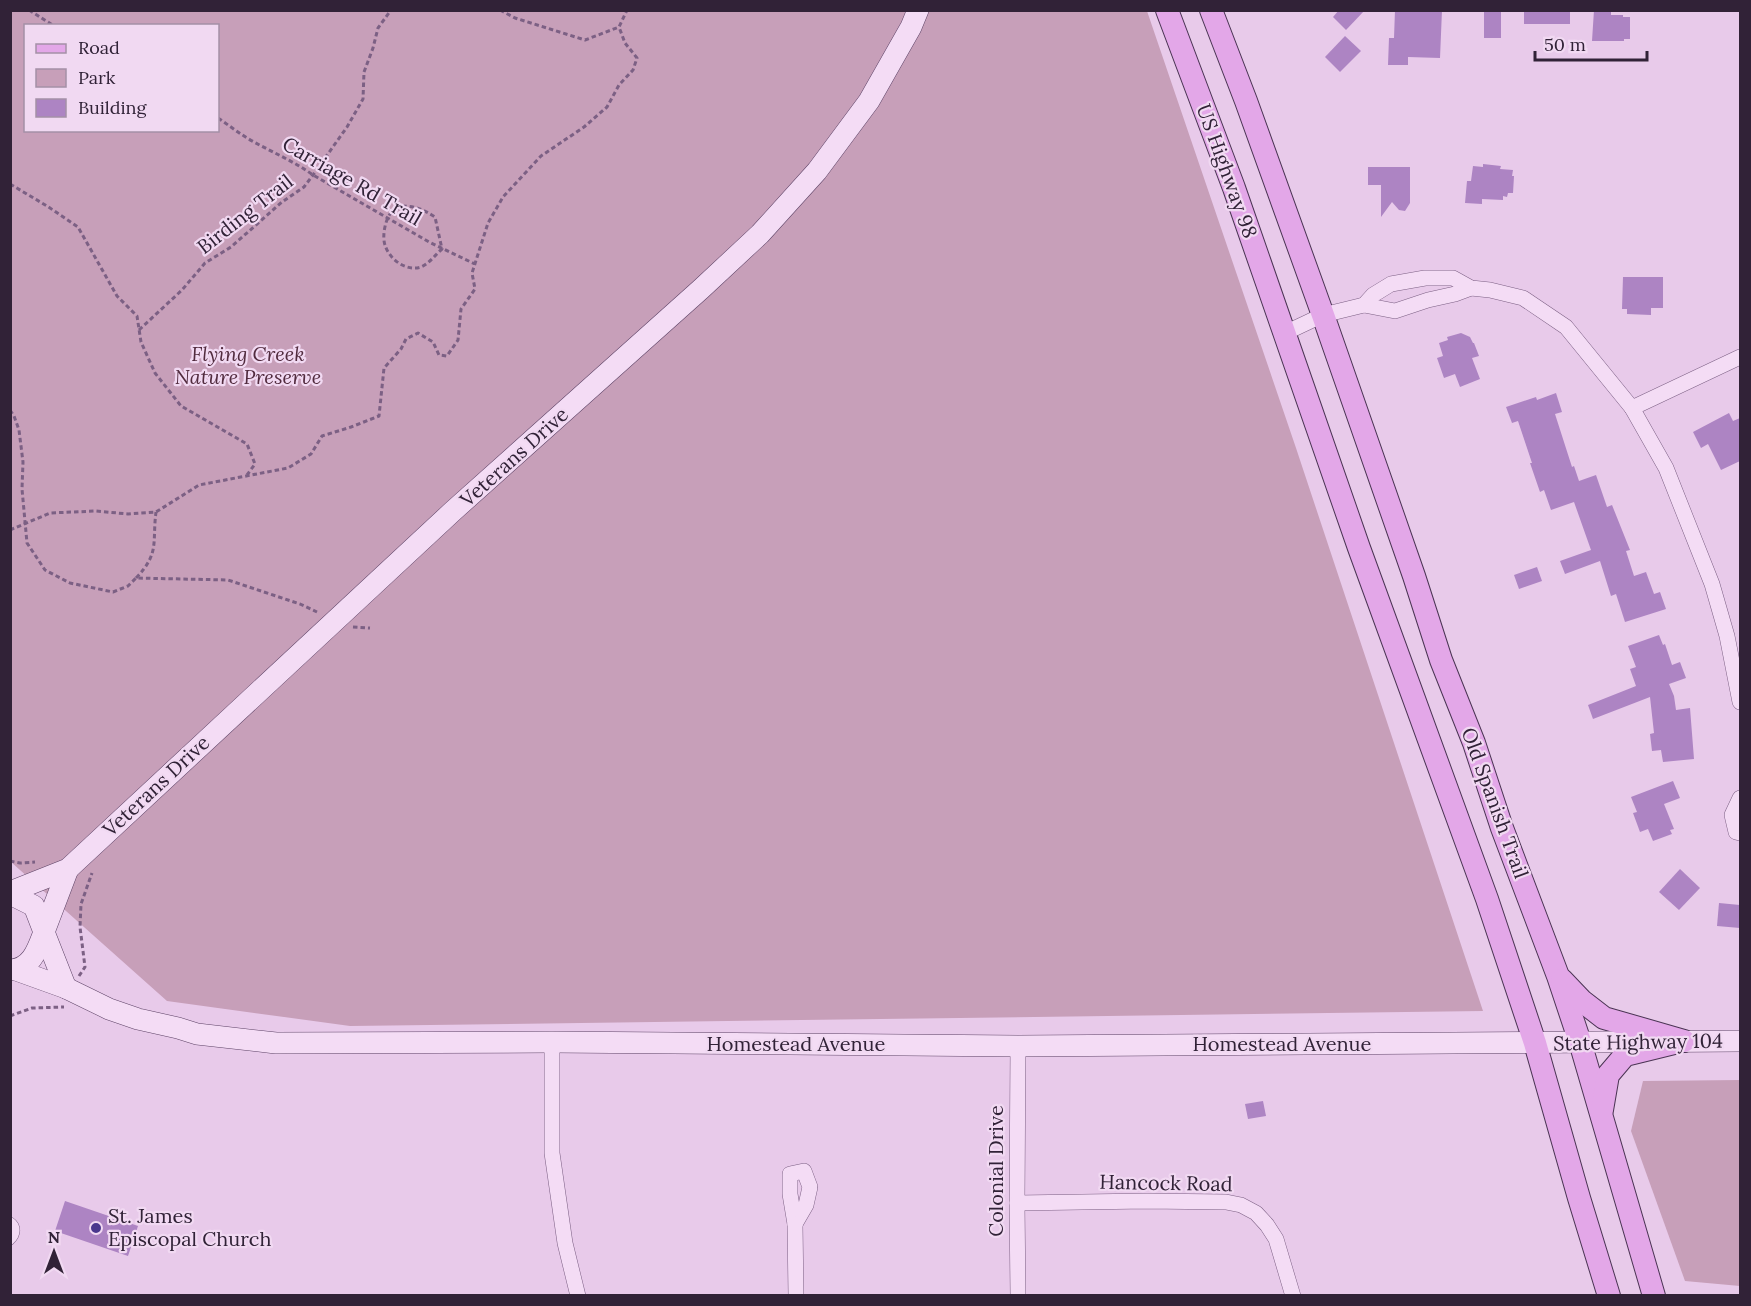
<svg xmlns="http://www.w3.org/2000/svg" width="1751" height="1306" font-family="Lora,serif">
<rect width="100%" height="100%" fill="#e8caea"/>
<g fill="#c79fb9" fill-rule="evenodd">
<path d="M10 11H1147L1296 448 1483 1011 350 1026 167 1001 11 862ZM26 26H218V130H26Z"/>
<path d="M1740 1080V1286L1685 1281 1631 1131 1643 1081Z"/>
</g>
<g fill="#ad84c3">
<path d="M1339 10H1365L1346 30 1333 17Z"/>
<path d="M1395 10H1442L1440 58 1408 57V65H1388L1389 38H1394Z"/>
<rect x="1484" y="10" width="17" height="28"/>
<rect x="1524" y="10" width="46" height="14"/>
<path d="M1594 10H1611V15H1623V17H1630V39H1624V41H1592Z"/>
<path d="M1345 36 1361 51 1340 72 1325 57Z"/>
<path d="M1483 164 1501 166 1500 169 1513 170 1512 176H1514L1513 193H1508L1507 197 1503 196V200L1482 199V204L1465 203 1467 181H1471L1473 166 1483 167Z"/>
<path d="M1368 167H1410V203L1405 211 1399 210 1392 202 1381 217V185H1368Z"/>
<path d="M1623 277H1663V308H1651V315L1627 314V309H1622Z"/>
<path d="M1461 333 1470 337 1473 343H1474L1479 356 1472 358 1480 379 1460 387 1455 374 1444 378 1437 358 1443 356 1439 343 1448 340 1447 337Z"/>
<path d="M1556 393 1562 412 1555 414 1572 467 1574 466 1579 481 1596 475 1607 507 1612 505 1630 550 1626 551 1634 576 1646 572 1654 594 1660 592 1666 609 1625 622 1616 594 1611 596 1600 561 1565 574 1560 561 1591 550 1574 502 1551 510 1544 490 1540 492 1530 463H1532L1518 421 1512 423 1506 407 1536 397 1537 400Z"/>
<path d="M1729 413 1733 421 1740 418V461L1721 470 1708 444 1701 448 1693 432Z"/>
<path d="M1537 567 1542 581 1519 589 1514 575Z"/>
<path d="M1659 635 1663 645 1665 644 1672 665 1680 662 1686 678 1669 684 1674 696 1676 710 1690 708 1694 759 1663 762 1661 750 1652 751 1650 734 1654 733 1650 697 1593 719 1588 705 1636 686 1630 669 1636 667 1628 646Z"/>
<path d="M1673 781 1680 798 1664 804 1674 829 1670 830 1672 834 1653 841 1648 829 1640 832 1633 813 1637 812 1631 797Z"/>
<path d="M1680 869 1700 888 1679 910 1659 892Z"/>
<path d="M1719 903 1740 905V928L1717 926Z"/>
<path d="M1263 1101 1266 1116 1248 1119 1245 1104Z"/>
<path d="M65 1201 138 1226 128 1256 55 1231Z"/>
</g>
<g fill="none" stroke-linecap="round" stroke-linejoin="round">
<g stroke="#7c6084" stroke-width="9">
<path id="lane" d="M10 1221C18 1226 17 1235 10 1241"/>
</g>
<g stroke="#7c6084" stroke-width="16">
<g id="street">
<path d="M1364 305 1373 295 1391 284 1425 278H1453L1471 288 1490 290 1523 298 1566 327 1632 408 1666 468 1712 584 1727 636 1740 702"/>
<path d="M1285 333 1323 315 1364 305 1395 311 1428 300 1455 294 1471 288"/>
<path d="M1632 408 1740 357"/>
<path d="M1740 798 1732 815 1736 832 1740 833"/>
<path d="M552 1042V1153L565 1243 578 1296"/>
<path d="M1018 1046 1017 1203 1018 1296"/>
<path d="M804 1171 810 1187 806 1205 795 1224 790 1194V1174Z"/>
<path d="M1017 1203 1147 1201 1226 1202 1241 1205 1256 1213 1267 1225 1276 1239 1293 1296"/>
<path d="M795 1224 796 1296"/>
</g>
</g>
<g stroke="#5d4366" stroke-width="22">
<g id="secondary">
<path d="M10 892 68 869 453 511 701 289 760 234 817 171 869 101 911 27 918 10"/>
<path d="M10 894 34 906 44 932C38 948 32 969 10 970"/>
<path d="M16 970 66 988 109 1009 138 1019 178 1028 197 1034 276 1043 552 1042 1018 1046 1740 1041"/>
<path d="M66 988 44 932 68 869"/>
</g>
</g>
<g stroke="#4a3453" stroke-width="24">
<g id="primary">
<path d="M1167 10 1234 188 1359 548 1487 899 1535 1043 1579 1198 1609 1296"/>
<path d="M1211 10 1246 101 1323 315 1414 576 1441 660 1474 743 1502 828 1558 976 1580 1042 1654 1296"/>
<path d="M1562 980 1582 1001 1604 1018 1684 1041"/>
<path d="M1602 1110 1608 1075 1625 1055 1682 1041"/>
</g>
</g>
<g stroke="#7c6084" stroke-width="3" stroke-dasharray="4.5 3" stroke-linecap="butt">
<path d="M29 10 54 26"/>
<path d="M500 10 515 18 585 40 619 27"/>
<path d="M218 118C230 126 241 135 254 142 274 153 295 162 313 175L429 242 475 264"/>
<path d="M10 184 47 206 78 227 117 296 137 316 141 342 155 373 181 406 247 444 255 464 247 475"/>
<path d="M402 206C416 206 424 210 435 217L442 249C435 255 430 263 421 267 406 272 389 259 385 245 382 237 385 221 390 214 393 211 399 208 402 206Z"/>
<path d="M139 330 182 290 205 263 231 247 282 202 304 187 313 175 347 127 363 99 364 72 373 48 378 28 391 10"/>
<path d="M10 410 14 416 19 430 23 462 22 489 27 543 45 570 70 583 113 592 128 586 136 578 228 580 300 604 317 612"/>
<path d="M10 530 50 513 96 511 128 514 156 512 199 485 288 468 311 454 322 436 351 427 379 416 384 368 401 349 406 339 418 333 433 342 439 355 447 356 458 340 461 309 475 289 472 273 488 223 503 197 541 156 584 127 607 107 619 85 633 70 637 58 625 43 619 27 627 10"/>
<path d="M136 578C160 553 152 543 156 512"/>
<path d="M353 627 370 628"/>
<path d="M10 861 20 863 35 862"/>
<path d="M79 976 85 967 80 927 81 904 92 873"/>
<path d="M10 1016 32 1008 64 1007"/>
</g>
<use href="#lane" stroke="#f4dcf5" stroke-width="8"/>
<use href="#street" stroke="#f4dcf5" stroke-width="15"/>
<use href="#secondary" stroke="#f4dcf5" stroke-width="21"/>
<use href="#primary" stroke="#e3a7e8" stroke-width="22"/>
</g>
<circle fill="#4a378d" stroke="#f1d9f2" stroke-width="2" cx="96" cy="1228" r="6"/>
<g text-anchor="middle" stroke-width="4.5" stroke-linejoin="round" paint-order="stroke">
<g font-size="20" fill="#312237" stroke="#f1d9f2">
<text transform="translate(1227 171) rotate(70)" y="7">US Highway 98</text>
<text transform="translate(352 181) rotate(30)" y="7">Carriage Rd Trail</text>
<text transform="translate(245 214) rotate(-38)" y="7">Birding Trail</text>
<text transform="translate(514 457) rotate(-42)" y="7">Veterans Drive</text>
<text transform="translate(156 786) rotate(-43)" y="7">Veterans Drive</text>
<text transform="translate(1495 803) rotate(70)" y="7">Old Spanish Trail</text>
<text transform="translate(1638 1042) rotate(-1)" y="7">State Highway 104</text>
<text x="796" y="1051">Homestead Avenue</text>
<text x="1282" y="1051">Homestead Avenue</text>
<text transform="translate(996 1171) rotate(-90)" y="7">Colonial Drive</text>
<text transform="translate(1166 1183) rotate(1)" y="7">Hancock Road</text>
</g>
<g font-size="20" font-style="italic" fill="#512b3e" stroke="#f1d9f2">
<text x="248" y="361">Flying Creek<tspan x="248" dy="23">Nature Preserve</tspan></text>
</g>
<g font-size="20" fill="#312237" stroke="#f1d9f2" text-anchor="start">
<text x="108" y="1223">St. James<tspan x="108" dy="23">Episcopal Church</tspan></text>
</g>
</g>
<rect width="1751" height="1306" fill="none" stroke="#312237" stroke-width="24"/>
<rect x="24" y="24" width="195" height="108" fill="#f1d9f2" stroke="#a490a7" stroke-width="1.5"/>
<rect x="36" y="44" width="30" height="9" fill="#e3a7e8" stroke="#a490a7" stroke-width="1.5"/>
<text x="78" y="54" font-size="18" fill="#312237">Road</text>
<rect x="36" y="69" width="30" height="18" fill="#c79fb9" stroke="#a490a7" stroke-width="1.5"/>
<text x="78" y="84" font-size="18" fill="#312237">Park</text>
<rect x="36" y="99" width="30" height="18" fill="#ad84c3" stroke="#a490a7" stroke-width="1.5"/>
<text x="78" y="114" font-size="18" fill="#312237">Building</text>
<g transform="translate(54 1252)" stroke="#f1d9f2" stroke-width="4.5" paint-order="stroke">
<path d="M0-4.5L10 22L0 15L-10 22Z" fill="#312237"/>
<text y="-9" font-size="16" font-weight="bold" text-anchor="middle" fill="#312237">N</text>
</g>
<path d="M1535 51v9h112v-9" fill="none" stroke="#312237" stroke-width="3"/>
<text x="1544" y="51" font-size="18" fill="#312237" stroke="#f1d9f2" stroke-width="4.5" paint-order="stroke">50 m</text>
</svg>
